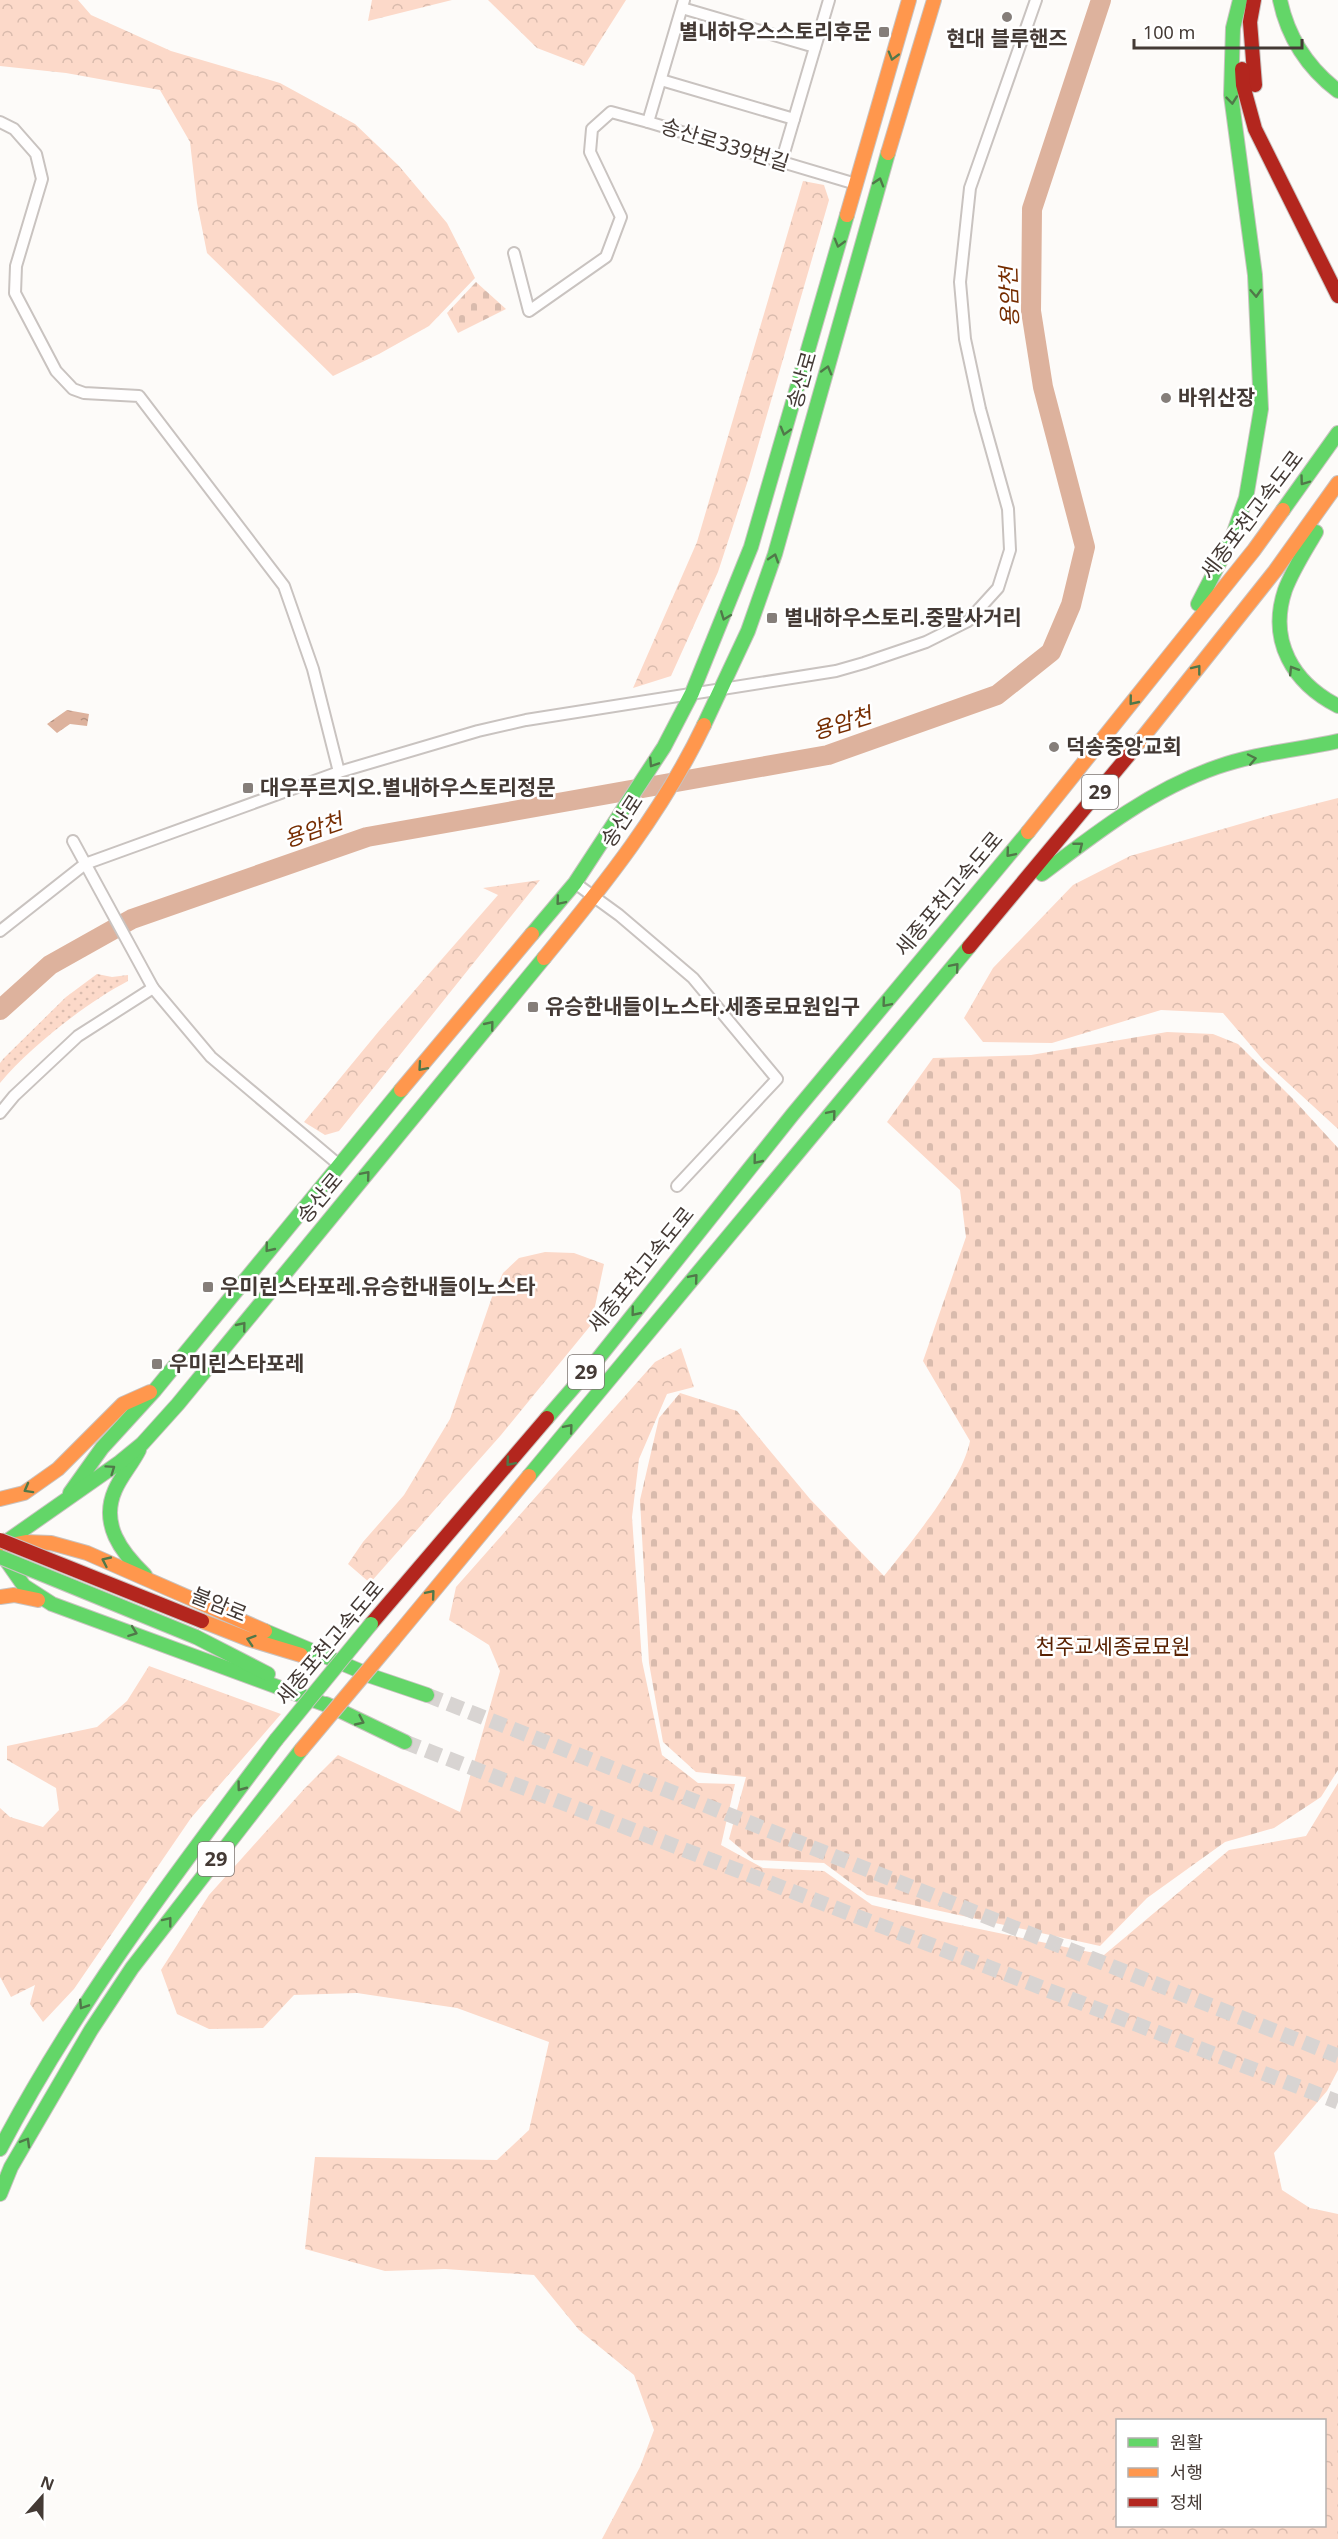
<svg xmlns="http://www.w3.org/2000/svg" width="1338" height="2539" font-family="'Noto Sans','Noto Sans KR',sans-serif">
<defs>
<pattern id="grass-dots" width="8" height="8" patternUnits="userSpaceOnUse" patternTransform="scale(1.5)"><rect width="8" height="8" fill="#fcd9c9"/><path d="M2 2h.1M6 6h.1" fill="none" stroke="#d9bbad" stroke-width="1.8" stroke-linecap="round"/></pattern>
<pattern id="forest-crowns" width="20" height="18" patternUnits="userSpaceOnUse" patternTransform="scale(1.5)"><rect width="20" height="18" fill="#fcd9c9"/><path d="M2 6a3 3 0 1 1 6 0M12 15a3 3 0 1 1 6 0" fill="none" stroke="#d9bbad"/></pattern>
<pattern id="cemetery-stones" width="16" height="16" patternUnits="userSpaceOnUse" patternTransform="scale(1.5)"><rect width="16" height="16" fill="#fcd9c9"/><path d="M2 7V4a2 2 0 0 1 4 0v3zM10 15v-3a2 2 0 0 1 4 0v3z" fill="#d9bbad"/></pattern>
<pattern id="water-ripples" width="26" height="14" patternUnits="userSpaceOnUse" patternTransform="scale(1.5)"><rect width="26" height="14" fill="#ddb29d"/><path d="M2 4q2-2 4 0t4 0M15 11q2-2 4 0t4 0" fill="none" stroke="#b59281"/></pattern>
</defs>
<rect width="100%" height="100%" fill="#fdfbf9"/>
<path fill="url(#grass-dots)" d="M97 974 112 977 128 975V981C86 1003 30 1047 0 1083V1063L4 1058 66 997Z"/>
<g fill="url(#forest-crowns)" fill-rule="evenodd">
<path d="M0 0H78L91 15 171 51 280 83 355 124 399 166 447 223 475 278 429 326 379 354 333 376 207 253 197 203 190 142 160 90 66 73 0 66Z"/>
<path d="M372 0H452L368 21Z"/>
<path d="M488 0H626L584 66 537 48Z"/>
<path d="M803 181 824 185 829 200 749 477 718 572 671 676 633 688 697 542Z"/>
<path d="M1338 798V1129L1265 1062 1223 1013 1161 1010 1052 1043 983 1042 964 1018 993 968 1073 885 1130 856 1271 815Z"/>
<path d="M540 880 339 1131 325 1135 304 1122 379 1031 498 895 483 888Z"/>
<path d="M545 1252 574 1253 604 1264 591 1325 501 1435 370 1583 348 1564 363 1542 404 1495 450 1419 493 1294 503 1273 519 1258Z"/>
<path d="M681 1348 694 1387 667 1394 639 1459 632 1517 642 1661 662 1755 698 1783 735 1784 721 1845 763 1868 824 1871 872 1905 931 1919 1104 1955 1229 1850 1306 1836 1338 1783V2070L1327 2091 1274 2153 1282 2190 1310 2208 1338 2214V2539H602L640 2467 654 2430 634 2375 579 2330 534 2275 445 2269 385 2271 305 2249 315 2157 497 2160 529 2130 549 2042 457 2008 357 1993 294 1995 263 2028 209 2029 177 2014 161 1970 209 1895 305 1788 338 1755 460 1812 500 1671 489 1645 449 1620 456 1587 655 1362ZM1118 2420H1324V2526H1118Z"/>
<path d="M149 1666 281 1714 191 1818 74 1989 43 2022 30 2004 35 1985 11 1997 0 1977V1808L10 1817 43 1827 59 1810 56 1788 7 1760V1746L97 1727 127 1701Z"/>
</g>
<g fill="url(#cemetery-stones)">
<path d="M476 282 506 309 458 333 447 313Z"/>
<path d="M1167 1032 1213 1034 1238 1044 1295 1101 1338 1148V1770L1321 1797 1274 1828 1225 1842 1147 1898 1100 1946 867 1895 824 1863 754 1860 729 1839 746 1777 696 1772 663 1742 649 1663 640 1500 659 1418 680 1393 737 1411 810 1499 884 1576C911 1542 962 1482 970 1441L923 1361 966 1237 960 1190 887 1122 933 1058 1031 1055Z"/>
</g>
<path fill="url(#water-ripples)" d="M67 710 89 714 87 726 70 724 57 733 47 724Z"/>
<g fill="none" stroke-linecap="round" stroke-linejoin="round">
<path stroke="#ddb29d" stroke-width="20" d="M0 1010 50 965 132 919 367 837 828 755 997 695 1051 652 1071 605 1085 547 1043 387 1031 311 1032 209 1101 0"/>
<g stroke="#d8d4d2" stroke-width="15" stroke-dasharray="15 8" stroke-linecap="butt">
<path d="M427 1695 1338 2056"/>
<path d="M405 1742 1338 2102"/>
</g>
<g stroke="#c9c3c0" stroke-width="14">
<g id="street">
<path d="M684 0 648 122 856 184"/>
<path d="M682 8 815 47"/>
<path d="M661 80 794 119"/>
<path d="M0 122 14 129 36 154 42 179 16 266 15 293 56 371 73 389 84 393 139 396 284 586 313 669 339 772"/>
<path d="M781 163 829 0"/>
<path d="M514 253 529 311 606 257 621 217 590 152 592 129 611 112 648 122"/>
<path d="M73 841 153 988"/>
<path d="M575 883 619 915 693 978 777 1079 677 1186"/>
<path d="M0 931 85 864 339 772 478 731 526 720 836 671 864 663 926 642 968 621 998 588 1010 550 1008 509 980 409 965 339 960 282 970 188 1036 0"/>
<path d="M0 1113 14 1096 78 1036 153 988 211 1057 338 1164"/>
</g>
</g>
<g stroke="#c9c3c0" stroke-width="16">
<g id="fast">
<path d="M1280 0C1288 38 1308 68 1338 91"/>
<path d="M1283 510 1338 433"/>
<path d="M1316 532C1305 551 1293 569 1285 590 1268 641 1293 683 1338 706"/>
<path d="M1198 604 1232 538 1246 498 1261 409 1255 275 1231 95 1233 28 1240 0"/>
<path d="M704 725 748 631 775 554 888 153"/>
<path d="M1042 874C1097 832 1151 790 1217 767 1256 753 1298 750 1338 741"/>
<path d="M532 934 575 883 664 747 692 693 751 547 847 215"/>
<path d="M547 1418 593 1365 793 1114 1028 832"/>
<path d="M139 1450C132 1464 121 1476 115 1490 100 1524 121 1552 145 1575"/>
<path d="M529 1476 969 947"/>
<path d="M70 1493 102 1448 155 1390 401 1090"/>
<path d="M0 1546 120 1462 142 1444 178 1404 544 958"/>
<path d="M1 1553 24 1586 52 1604 332 1707"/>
<path d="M265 1631 372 1676"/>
<path d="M196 1637 268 1674"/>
<path d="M362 1673 427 1695"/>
<path d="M326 1704 405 1742"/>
<path d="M0 2149C77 2002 177 1872 276 1740"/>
<path d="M0 2194 11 2167 91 2030 132 1968 301 1750"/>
</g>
</g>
<g stroke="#c9c3c0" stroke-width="16">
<g id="slow">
<path d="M888 153 934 0"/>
<path d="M847 215 909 0"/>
<path d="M1128 756 1275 571 1338 483"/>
<path d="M1028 832 1254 550 1283 510"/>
<path d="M544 958C604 885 663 811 704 725"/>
<path d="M401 1090 532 934"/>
<path d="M0 1499 24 1493 58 1469 123 1404 150 1392"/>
<path d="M6 1546 26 1542 51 1543 87 1553 265 1631"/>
<path d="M0 1597 14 1595 38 1600"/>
<path d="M202 1621 248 1639 301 1655"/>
<path d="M394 1639 529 1476"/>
</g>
</g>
<g stroke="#c9c3c0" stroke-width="16">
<g id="jam">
<path d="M1254 0 1250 22 1255 85"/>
<path d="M1242 69 1243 85 1255 129 1338 296"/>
<path d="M969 947 1128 756"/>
<path d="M371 1624 547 1418"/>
</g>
</g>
<use href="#street" stroke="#fffefe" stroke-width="10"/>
<use href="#fast" stroke="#63d668" stroke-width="14"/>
<use href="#slow" stroke="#ff974d" stroke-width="14"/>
<use href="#jam" stroke="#b3261e" stroke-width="14"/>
<g stroke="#c9c3c0" stroke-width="16" stroke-linecap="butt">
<g id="fast-bridge">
<path d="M0 1557 196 1637"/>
<path d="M276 1740 371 1624"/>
</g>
</g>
<g stroke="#c9c3c0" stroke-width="16" stroke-linecap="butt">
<path id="slow-bridge" d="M301 1750 394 1639"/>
</g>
<g stroke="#c9c3c0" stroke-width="16" stroke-linecap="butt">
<path id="jam-bridge" d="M0 1540 202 1621"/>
</g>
<use href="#fast-bridge" stroke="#63d668" stroke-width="14"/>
<use href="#slow-bridge" stroke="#ff974d" stroke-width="14"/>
<use href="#jam-bridge" stroke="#b3261e" stroke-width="14"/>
</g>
<defs><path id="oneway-chevron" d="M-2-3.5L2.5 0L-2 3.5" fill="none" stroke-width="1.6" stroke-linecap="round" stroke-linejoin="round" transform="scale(1.5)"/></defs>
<g stroke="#507849">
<use href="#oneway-chevron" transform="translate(893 56) rotate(106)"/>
<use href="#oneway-chevron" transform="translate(1232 100) rotate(84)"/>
<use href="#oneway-chevron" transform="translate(879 182) rotate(-73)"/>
<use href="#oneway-chevron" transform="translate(839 243) rotate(106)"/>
<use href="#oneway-chevron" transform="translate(1256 293) rotate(87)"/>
<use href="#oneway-chevron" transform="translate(827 370) rotate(-74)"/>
<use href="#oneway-chevron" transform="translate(785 431) rotate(106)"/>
<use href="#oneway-chevron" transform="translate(1304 481) rotate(126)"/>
<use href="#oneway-chevron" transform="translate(774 558) rotate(-72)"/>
<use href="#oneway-chevron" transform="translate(725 616) rotate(111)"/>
<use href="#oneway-chevron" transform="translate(1197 669) rotate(-52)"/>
<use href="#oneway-chevron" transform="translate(1293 670) rotate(-122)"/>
<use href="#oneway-chevron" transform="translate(1133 701) rotate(129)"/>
<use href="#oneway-chevron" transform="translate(1252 759) rotate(-12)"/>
<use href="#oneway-chevron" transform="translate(653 763) rotate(123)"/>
<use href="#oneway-chevron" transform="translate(1079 846) rotate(-38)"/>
<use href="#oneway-chevron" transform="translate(1010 853) rotate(130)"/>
<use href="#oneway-chevron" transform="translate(560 901) rotate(130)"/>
<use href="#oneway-chevron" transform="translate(955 967) rotate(-50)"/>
<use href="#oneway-chevron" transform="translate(886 1003) rotate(130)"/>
<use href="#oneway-chevron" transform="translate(490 1025) rotate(-51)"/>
<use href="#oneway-chevron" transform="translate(422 1067) rotate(131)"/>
<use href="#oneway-chevron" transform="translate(832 1114) rotate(-50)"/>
<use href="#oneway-chevron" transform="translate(757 1160) rotate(129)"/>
<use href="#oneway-chevron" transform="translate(366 1175) rotate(-50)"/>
<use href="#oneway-chevron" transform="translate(269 1248) rotate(129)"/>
<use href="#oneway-chevron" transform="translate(694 1278) rotate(-50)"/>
<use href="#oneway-chevron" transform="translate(635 1312) rotate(129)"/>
<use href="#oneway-chevron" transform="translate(242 1326) rotate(-51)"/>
<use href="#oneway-chevron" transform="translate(569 1428) rotate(-50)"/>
<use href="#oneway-chevron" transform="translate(510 1462) rotate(130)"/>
<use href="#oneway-chevron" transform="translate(111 1469) rotate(-35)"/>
<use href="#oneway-chevron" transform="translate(28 1489) rotate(151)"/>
<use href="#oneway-chevron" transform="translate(106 1561) rotate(-155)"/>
<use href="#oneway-chevron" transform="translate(431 1594) rotate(-50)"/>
<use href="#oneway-chevron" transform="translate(133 1632) rotate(20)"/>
<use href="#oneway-chevron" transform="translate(251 1640) rotate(-162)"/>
<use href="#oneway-chevron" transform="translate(360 1721) rotate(25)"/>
<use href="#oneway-chevron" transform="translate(241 1787) rotate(127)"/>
<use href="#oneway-chevron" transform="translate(168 1921) rotate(-52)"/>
<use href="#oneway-chevron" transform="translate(83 2005) rotate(123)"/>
<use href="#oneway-chevron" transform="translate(26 2142) rotate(-60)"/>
</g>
<g fill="#857e7a" stroke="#fff" stroke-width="2">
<circle cx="1007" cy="17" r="6"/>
<rect x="878" y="26" width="12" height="12" rx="3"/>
<circle cx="1166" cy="398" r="6"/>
<rect x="766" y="612" width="12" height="12" rx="3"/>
<circle cx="1054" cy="747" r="6"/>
<rect x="242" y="782" width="12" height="12" rx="3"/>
<rect x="527" y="1001" width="12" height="12" rx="3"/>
<rect x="202" y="1281" width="12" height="12" rx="3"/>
<rect x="151" y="1358" width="12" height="12" rx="3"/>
</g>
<g text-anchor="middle" stroke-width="5" stroke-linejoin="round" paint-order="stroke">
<g fill="#fff" stroke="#7c7572" stroke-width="1.5">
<rect x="1082" y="775" width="36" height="34" rx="4.5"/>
<rect x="568" y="1355" width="36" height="34" rx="4.5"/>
<rect x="198" y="1842" width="36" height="34" rx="4.5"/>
</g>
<g font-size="20" font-weight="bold" fill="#443a35">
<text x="1100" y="799">29</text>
<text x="586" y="1379">29</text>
<text x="216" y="1866">29</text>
</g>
<g font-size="21" font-weight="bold" fill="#443a35" stroke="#fff" text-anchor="start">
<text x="872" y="39" text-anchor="end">별내하우스스토리후문</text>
<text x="1007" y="46" text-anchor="middle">현대 블루핸즈</text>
<text x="1178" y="405">바위산장</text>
<text x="784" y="625">별내하우스토리.중말사거리</text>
<text x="1066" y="754">덕송중앙교회</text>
<text x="260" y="795">대우푸르지오.별내하우스토리정문</text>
<text x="545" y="1014">유승한내들이노스타.세종로묘원입구</text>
<text x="220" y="1294">우미린스타포레.유승한내들이노스타</text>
<text x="169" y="1371">우미린스타포레</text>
</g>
<g font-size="21" fill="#443a35" stroke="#fff">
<text transform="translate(725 145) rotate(17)" y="7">송산로339번길</text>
<text transform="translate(802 380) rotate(-74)" y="7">송산로</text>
<text transform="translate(1252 515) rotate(-53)" y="7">세종포천고속도로</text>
<text transform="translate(622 821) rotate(-57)" y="7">송산로</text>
<text transform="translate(949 894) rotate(-50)" y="7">세종포천고속도로</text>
<text transform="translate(320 1198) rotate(-50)" y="7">송산로</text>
<text transform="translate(641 1270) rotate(-51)" y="7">세종포천고속도로</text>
<text transform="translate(219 1605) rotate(22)" y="7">불암로</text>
<text transform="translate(330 1643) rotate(-50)" y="7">세종포천고속도로</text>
</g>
<g font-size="21" fill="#582101" stroke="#fff">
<text x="1113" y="1654">천주교세종료묘원</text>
</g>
<g font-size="22" font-style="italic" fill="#762d00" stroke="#fff">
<text transform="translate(1009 297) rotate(-92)" y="8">용암천</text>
<text transform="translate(842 723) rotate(-17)" y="8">용암천</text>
<text transform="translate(313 830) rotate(-19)" y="8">용암천</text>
</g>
</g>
<rect x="1116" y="2419" width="210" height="108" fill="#ffffff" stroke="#b4b0ae" stroke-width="1.5"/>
<rect x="1128" y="2438" width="30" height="9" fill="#63d668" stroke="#b4b0ae" stroke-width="1.5"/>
<text x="1170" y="2449" font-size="18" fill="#443a35">원활</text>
<rect x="1128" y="2468" width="30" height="9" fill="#ff974d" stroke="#b4b0ae" stroke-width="1.5"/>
<text x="1170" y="2479" font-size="18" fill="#443a35">서행</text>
<rect x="1128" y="2498" width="30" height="9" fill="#b3261e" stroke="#b4b0ae" stroke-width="1.5"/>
<text x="1170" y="2509" font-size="18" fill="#443a35">정체</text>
<g transform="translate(42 2497) rotate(21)" stroke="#ffffff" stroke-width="4.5" paint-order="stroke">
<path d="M0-4.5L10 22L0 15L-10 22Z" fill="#443a35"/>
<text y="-9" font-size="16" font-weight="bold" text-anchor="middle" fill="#443a35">N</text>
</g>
<path d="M1134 39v9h168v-9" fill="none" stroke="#443a35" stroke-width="3"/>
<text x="1143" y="39" font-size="18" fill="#443a35" stroke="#ffffff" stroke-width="4.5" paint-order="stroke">100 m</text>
</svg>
